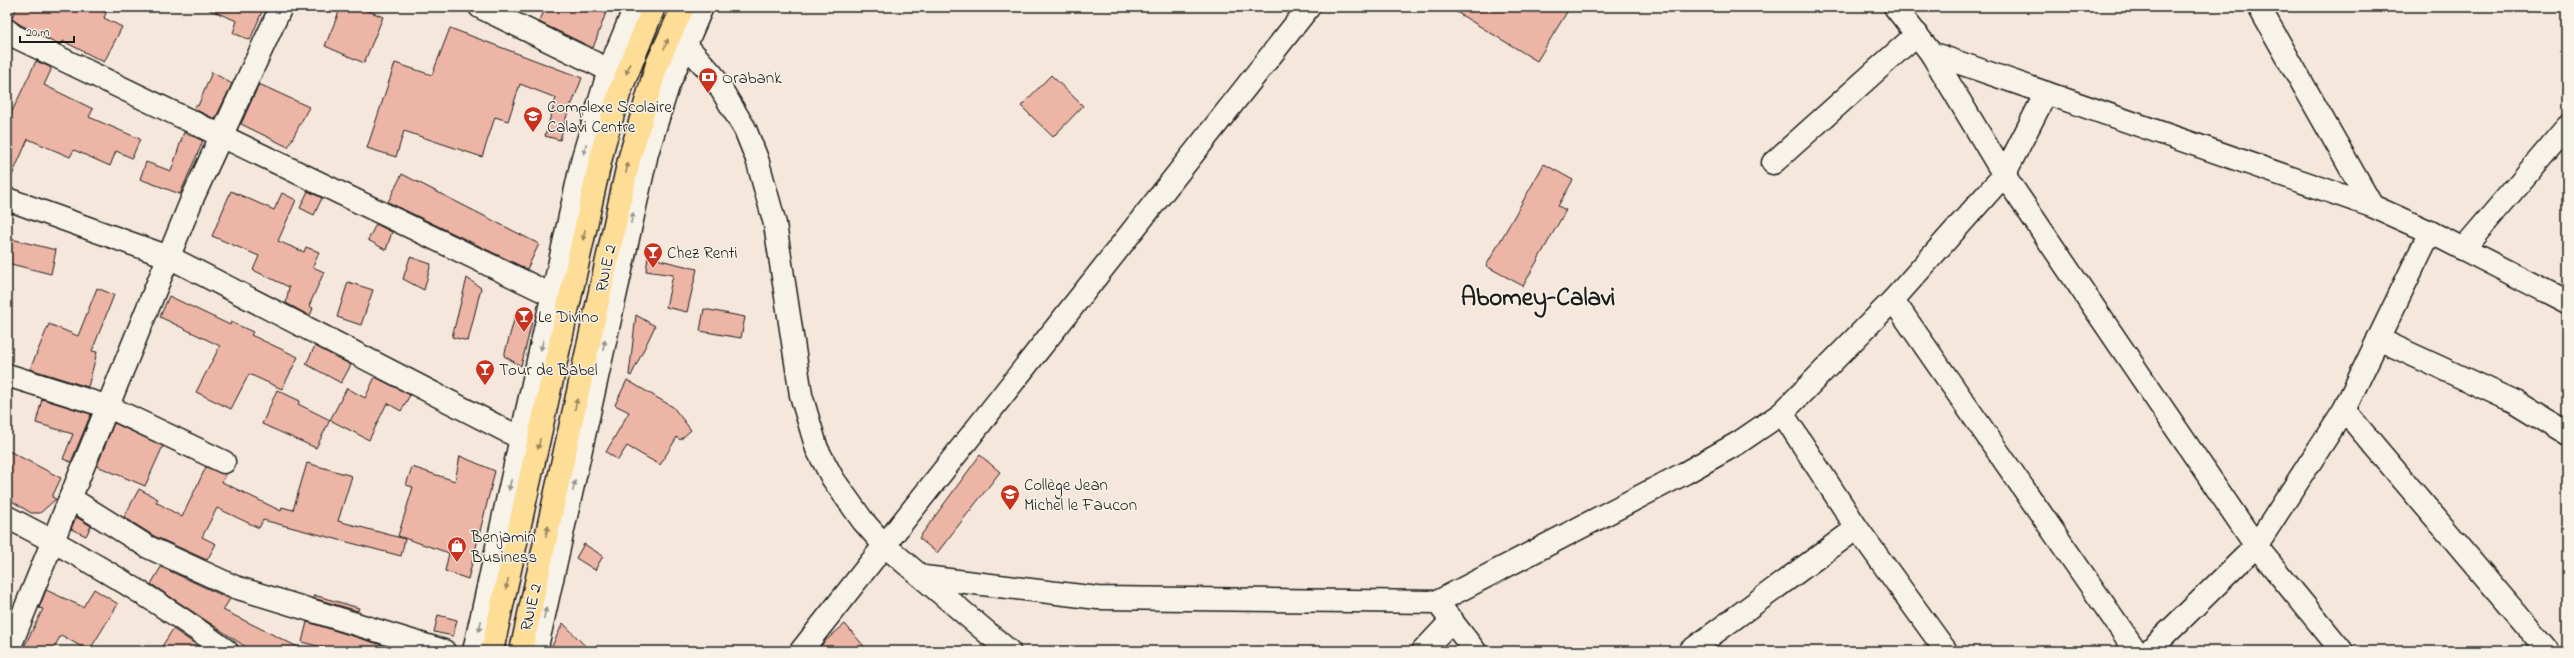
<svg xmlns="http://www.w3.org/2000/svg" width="2574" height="658" font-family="'Indie Flower',sans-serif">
<rect width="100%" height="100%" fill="#f5e7db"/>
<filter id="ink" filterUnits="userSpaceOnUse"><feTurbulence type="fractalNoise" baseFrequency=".025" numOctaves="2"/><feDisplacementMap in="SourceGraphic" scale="8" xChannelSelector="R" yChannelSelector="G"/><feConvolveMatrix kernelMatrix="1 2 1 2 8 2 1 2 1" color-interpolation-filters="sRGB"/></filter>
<g filter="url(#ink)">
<g fill="#edb5a5" stroke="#1c1c1c">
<path d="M17 7H108L104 18 122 27 104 62 63 41 61 45 21 25 11 19Z"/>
<path d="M203 7H264L250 40 233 33 237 21Z"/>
<path d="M341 7H359L383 17 364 63 325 46Z"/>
<path d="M546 7H608L593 48 539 22Z"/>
<path d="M1448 7H1570L1537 61Z"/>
<path d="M450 28 582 78 572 104H570L560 140 545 136 556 98 520 84 508 121 495 117 482 157 404 131 396 157 367 148 395 63 432 75Z"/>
<path d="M36 61 50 67 51 70 44 85 93 109 89 117 140 139 132 158 116 151 110 166 74 150 70 157 28 139 7 187V122Z"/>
<path d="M212 72 232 84 215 119 194 109 196 105 198 106Z"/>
<path d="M1051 75 1083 106 1053 137 1021 106Z"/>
<path d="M259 84 309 107 288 147 241 124Z"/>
<path d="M184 132 203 141 180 194 140 179 146 162 171 171Z"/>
<path d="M1544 164 1573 180 1558 206 1566 210 1523 286 1486 266Z"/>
<path d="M402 174 539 244 527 269 388 202Z"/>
<path d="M231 191 274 210 282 193 296 200 278 241 304 252 306 247 319 252 313 267 324 272 309 306 313 308 310 316 286 303 289 287 253 270 259 256 212 236Z"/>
<path d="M308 191 322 198 314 215 300 208Z"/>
<path d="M376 224 392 232 386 250 368 240Z"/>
<path d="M7 238 56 250 51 274 7 263Z"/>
<path d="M410 257 431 264 424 290 403 279Z"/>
<path d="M648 257 697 269 687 312 666 307 673 275 646 271Z"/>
<path d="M467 278 481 288 468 341 452 337Z"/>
<path d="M348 282 373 290 361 325 337 317Z"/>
<path d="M97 288 114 295 92 351 97 352 88 387 30 369 49 324 78 336Z"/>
<path d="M169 296 230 325 231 322 253 332 251 335 298 357 282 389 249 374 231 409 196 392 220 346 160 317Z"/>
<path d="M704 309 745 317 741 338 700 331Z"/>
<path d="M516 313 532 322 521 366 504 356Z"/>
<path d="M636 315 655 326 631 376 629 375Z"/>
<path d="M315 346 351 365 341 383 306 364Z"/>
<path d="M375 377 410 395 401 411 387 403 369 440 330 420 347 388 365 398Z"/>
<path d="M627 380 673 407 691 430 680 440 677 437 660 465 627 446 618 460 606 452 629 412 615 405Z"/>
<path d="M277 390 300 401 298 404 330 420 316 448 262 424Z"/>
<path d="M42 399 91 414 71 462 63 459 73 434 36 423Z"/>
<path d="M114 423 163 446 145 486 97 466Z"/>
<path d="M7 450 61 478 52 497 56 499 40 513H31L7 498Z"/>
<path d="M980 455 1000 472 937 553 919 538Z"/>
<path d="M460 456 495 471 468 579 445 571 449 553 398 536 413 487 406 485 412 467 455 481Z"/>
<path d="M307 463 352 476 338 521 405 539 401 556 263 520 259 528 217 508 202 537 216 544 207 560 154 536 124 517 139 489 158 499 156 502 182 517 206 467 226 474 222 482 281 511 282 507 293 510Z"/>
<path d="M76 517 91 526 86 536 71 529Z"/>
<path d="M584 544 603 556 595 570 576 558Z"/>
<path d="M161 567 230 599 223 610 306 651H252L151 584Z"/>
<path d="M94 589 118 604 89 651 61 635 52 651H22L43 609 39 608 46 590 83 607Z"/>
<path d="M314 595 359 608 358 611 313 598Z"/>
<path d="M438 615 457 620 453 636 434 632Z"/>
<path d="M307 622 395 649V651H336L302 642Z"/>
<path d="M563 623 590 651H560L552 646Z"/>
<path d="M845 624 868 651H817L824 642Z"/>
<path d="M173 629 204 650V651H159Z"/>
</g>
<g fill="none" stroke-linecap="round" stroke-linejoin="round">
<g stroke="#1c1c1c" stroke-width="25">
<g id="minor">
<path d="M480 7 609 70"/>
<path d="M1895 7 1931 53 2004 175 2256 546 2342 651"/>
<path d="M2259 7 2372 206"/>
<path d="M7 30 14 36 554 296"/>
<path d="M685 44 712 74 745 129 757 159 775 224 801 395 817 449 833 479 863 521 884 545 1009 651"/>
<path d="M1931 53 2372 206 2430 232 2567 302"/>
<path d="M1773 163 1917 34"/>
<path d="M7 199 169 257 520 438"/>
<path d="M2463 249 2567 127"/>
<path d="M1893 300 2136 651"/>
<path d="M2378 339 2515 402 2567 434"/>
<path d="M7 375 109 407 224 462"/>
<path d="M2344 410 2548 651"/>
<path d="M1782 413 1857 528 1946 651"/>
<path d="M70 498 148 547 235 587 444 651"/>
<path d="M7 517C83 556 158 600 227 651"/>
<path d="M924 577 1098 598 1437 602 1685 473 1738 443 1782 413 1893 300 2004 175 2046 93"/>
<path d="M1437 602 1475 651"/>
<path d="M8 651 193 197 281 7"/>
<path d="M474 651 583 157 609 70 635 7"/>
<path d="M536 651 647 153 668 86 702 7"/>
<path d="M801 651 1309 7"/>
<path d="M1423 651 1452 620"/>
<path d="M1690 651 1857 528"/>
<path d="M2149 651 2256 546 2344 410 2430 232"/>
</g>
</g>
<g stroke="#1c1c1c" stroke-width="25">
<g id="highway">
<path d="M492 651 604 144 620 91 654 7"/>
<path d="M521 651 629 160 657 64 683 7"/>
</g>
</g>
<use href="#minor" stroke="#f7f3e8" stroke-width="22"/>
<use href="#highway" stroke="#fedd96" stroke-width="22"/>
</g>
<defs><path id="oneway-solid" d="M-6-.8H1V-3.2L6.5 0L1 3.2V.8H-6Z"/></defs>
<g fill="#98865f">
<use href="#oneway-solid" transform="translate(666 44) rotate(-68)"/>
<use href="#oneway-solid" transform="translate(628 69) rotate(110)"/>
<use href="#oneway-solid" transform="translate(627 168) rotate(-78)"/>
<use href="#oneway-solid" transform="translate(584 235) rotate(102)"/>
<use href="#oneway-solid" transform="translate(576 404) rotate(-78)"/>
<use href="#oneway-solid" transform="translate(539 444) rotate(102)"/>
<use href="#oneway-solid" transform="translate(547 531) rotate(-77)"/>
<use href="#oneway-solid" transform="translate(507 584) rotate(103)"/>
</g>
<g fill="#94928c">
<use href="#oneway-solid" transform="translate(585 149) rotate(104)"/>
<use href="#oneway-solid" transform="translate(632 218) rotate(-78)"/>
<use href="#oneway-solid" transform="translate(542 345) rotate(104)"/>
<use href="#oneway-solid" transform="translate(604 345) rotate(-78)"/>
<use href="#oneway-solid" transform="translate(510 485) rotate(102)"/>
<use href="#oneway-solid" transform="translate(574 486) rotate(-77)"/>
<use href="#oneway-solid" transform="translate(545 613) rotate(-77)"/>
<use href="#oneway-solid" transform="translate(480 626) rotate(103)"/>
</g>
</g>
<defs>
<g id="bank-pin" transform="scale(1)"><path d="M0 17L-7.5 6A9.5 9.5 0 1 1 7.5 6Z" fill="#c8321e" stroke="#f7f3e8"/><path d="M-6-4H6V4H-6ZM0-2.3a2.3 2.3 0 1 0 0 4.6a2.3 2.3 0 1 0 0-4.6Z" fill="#fff"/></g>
<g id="school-pin" transform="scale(1)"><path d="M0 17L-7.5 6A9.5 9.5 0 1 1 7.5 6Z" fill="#c8321e" stroke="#f7f3e8"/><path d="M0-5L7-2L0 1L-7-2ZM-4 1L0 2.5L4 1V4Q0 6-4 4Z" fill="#fff"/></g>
<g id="bar-pin" transform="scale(1)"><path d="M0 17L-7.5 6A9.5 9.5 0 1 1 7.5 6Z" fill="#c8321e" stroke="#f7f3e8"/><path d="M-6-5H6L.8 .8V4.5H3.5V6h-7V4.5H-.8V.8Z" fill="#fff"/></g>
<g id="shop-pin" transform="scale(1)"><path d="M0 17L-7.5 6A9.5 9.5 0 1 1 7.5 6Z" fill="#c8321e" stroke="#f7f3e8"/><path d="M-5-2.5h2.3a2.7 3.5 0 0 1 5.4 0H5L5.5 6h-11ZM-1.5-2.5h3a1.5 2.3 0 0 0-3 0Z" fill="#fff"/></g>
</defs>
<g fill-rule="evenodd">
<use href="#bank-pin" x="708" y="77"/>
<use href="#school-pin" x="533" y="116"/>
<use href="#bar-pin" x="653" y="252"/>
<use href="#bar-pin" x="524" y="316"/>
<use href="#bar-pin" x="485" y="369"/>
<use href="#school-pin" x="1010" y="494"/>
<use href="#shop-pin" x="457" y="546"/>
</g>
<g text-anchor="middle" stroke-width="3" stroke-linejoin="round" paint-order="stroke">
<g font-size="17" fill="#1c1c1c" stroke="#f7f3e8" text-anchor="start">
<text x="722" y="83">Orabank</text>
<text x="547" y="112">Complexe Scolaire<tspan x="547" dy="20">Calavi Centre</tspan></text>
<text x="667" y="258">Chez Renti</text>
<text x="538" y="322">Le Divino</text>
<text x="499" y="375">Tour de Babel</text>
<text x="1024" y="490">Collège Jean<tspan x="1024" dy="20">Michel le Faucon</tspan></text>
<text x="471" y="542">Benjamin<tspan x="471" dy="20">Business</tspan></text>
</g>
<g font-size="17" fill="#1c1c1c" stroke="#f7f3e8">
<text transform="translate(605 268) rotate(-78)" y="6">RNIE 2</text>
<text transform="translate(530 607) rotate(-77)" y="6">RNIE 2</text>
</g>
<g font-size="25" font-weight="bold" fill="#1c1c1c" stroke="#f7f3e8">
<text x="1538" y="305">Abomey-Calavi</text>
</g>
</g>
<rect width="2574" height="658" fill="none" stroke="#f7f3e8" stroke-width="24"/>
<rect x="12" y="12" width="2550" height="634" fill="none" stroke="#1c1c1c" stroke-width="1.5" filter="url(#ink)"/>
<path d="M20 36v6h54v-6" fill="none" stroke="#1c1c1c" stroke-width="2"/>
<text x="26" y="36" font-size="12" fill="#1c1c1c" stroke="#f7f3e8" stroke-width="3" paint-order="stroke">20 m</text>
</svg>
